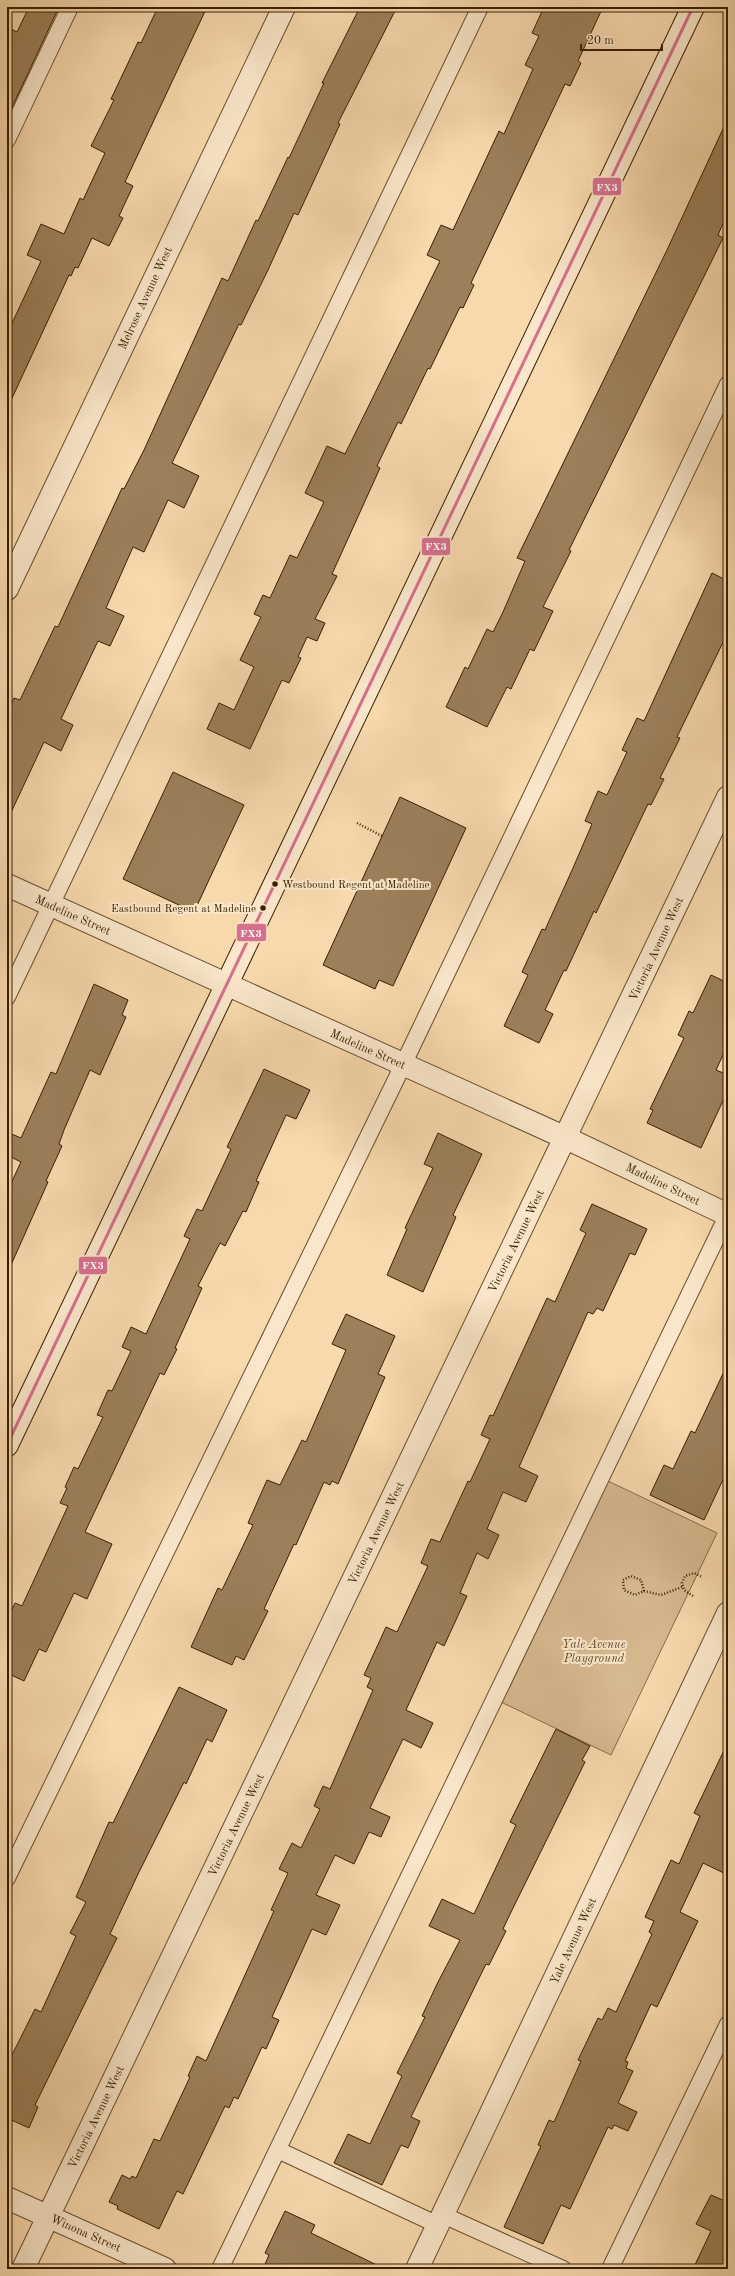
<svg xmlns="http://www.w3.org/2000/svg" width="735" height="2276" font-family="'Old Standard TT',serif">
<rect width="100%" height="100%" fill="#f8d9ae"/>
<filter id="stains"><feTurbulence type="fractalNoise" baseFrequency=".005" numOctaves="4"/><feColorMatrix values="0 0 0 0 .2 0 0 0 0 .09 0 0 0 0 .02 0 0 0 .5 -.17"/></filter>
<radialGradient id="worn" r=".72"><stop offset=".6" stop-color="#630" stop-opacity="0"/><stop offset="1" stop-color="#630" stop-opacity=".3"/></radialGradient>
<path fill="#d7b990" stroke="#886c48" d="M608 1481 717 1533 611 1755 501 1702Z"/>
<g fill="#9c805a" stroke="#381f00">
<path d="M29 7H59L7 118V27L17 32Z"/>
<path d="M158 7H207L125 182 133 186 119 216 123 218 109 246 92 238 78 268 75 267 71 276 69 275 7 409V334L41 261 27 255 41 224 64 234 80 198 83 200 105 153 91 146 114 100 111 99 138 42 141 43Z"/>
<path d="M360 7H397L338 123 340 124 298 215 294 213 268 270 241 325 239 324 172 463 199 476 184 508 168 500 144 552 133 547 106 608 124 616 110 646 98 641 61 719 73 725 61 751 44 742 7 821V713L14 698 20 700 55 626 58 627 122 488 124 489 144 450 222 278 228 281 256 220 258 221 288 157 289 158 324 83H322Z"/>
<path d="M544 7H603L578 61 581 63 570 86 565 84 471 283 474 285 463 308 460 307 430 369 428 368 401 424 398 422 377 466 380 468 332 574 337 576 315 619 325 623 317 641 307 637 298 657 301 658 289 683 282 680 250 749 207 729 219 703 234 710 254 667 240 660 261 617 254 614 263 595 270 598 290 555 297 558 324 502 305 493 327 446 345 454 440 261 427 255 441 225 453 230 499 131 504 134 533 69 525 65 539 36 532 33Z"/>
<path d="M728 118V212L718 235 723 238 569 550 571 551 543 607 553 611 534 651 530 649 511 689 507 687 487 727 446 707 465 667 468 669 487 629 493 632 503 612 525 561 517 558 667 250Z"/>
<path d="M712 573 728 581V632L677 737 680 738 660 778 664 779 651 805 648 804 596 913 594 911 566 971 564 970 545 1010 553 1014 539 1043 504 1026 528 975 522 972 542 929 545 930 573 868 592 824 585 821 598 791 607 795 627 752 622 750 637 718 644 721Z"/>
<path d="M173 772 244 805 194 912 123 879Z"/>
<path d="M400 797 466 828 393 986 379 980 375 989 323 965Z"/>
<path d="M711 975 728 983V1044L716 1070 728 1075V1090L701 1148 647 1123 653 1110 650 1109 684 1038 678 1035 689 1011 693 1013Z"/>
<path d="M94 984 128 1000 122 1015 126 1017 100 1075 90 1070 64 1130 59 1144 62 1146 46 1181 48 1182 7 1274V1192L21 1162 7 1155V1132L21 1138 51 1072 56 1074Z"/>
<path d="M264 1069 310 1090 296 1119 286 1115 256 1181 259 1182 246 1212 243 1211 225 1246 220 1243 198 1286 202 1288 175 1348 177 1349 164 1375 160 1373 85 1532 112 1544 87 1599 74 1593 46 1652 39 1649 24 1681 7 1673V1620L15 1603 22 1606 68 1506 60 1503 67 1488 65 1487 74 1467 78 1469 103 1417 97 1415 108 1390 112 1391 131 1351 122 1347 131 1327 146 1334 190 1239 184 1236 197 1209 202 1211 231 1149 227 1147Z"/>
<path d="M438 1133 482 1154 453 1215 456 1217 423 1292 387 1275 407 1229 405 1228 433 1168 424 1164Z"/>
<path d="M592 1204 647 1229 635 1255 630 1253 603 1311 597 1308 593 1314 588 1312 519 1467 538 1476 526 1502 503 1492 487 1529 499 1535 488 1559 477 1553 460 1593 467 1596 444 1646 437 1642 406 1710 433 1723 421 1748 403 1739 370 1808 390 1817 381 1837 369 1832 354 1864 335 1855 316 1895 340 1905 326 1935 312 1929 272 2017 279 2020 266 2049 262 2047 238 2099 234 2097 229 2108 225 2106 183 2194 177 2191 159 2229 117 2209 118 2206 109 2202 122 2175 130 2179 132 2176 136 2178 154 2139 160 2141 190 2077 188 2076 197 2056 206 2061 274 1911 271 1910 288 1873 279 1869 292 1843 301 1848 320 1809 314 1806 323 1786 330 1789 373 1690 367 1687 371 1678 364 1675 386 1627 397 1632 428 1566 421 1563 431 1539 440 1542 468 1481 470 1482 490 1439 481 1435 490 1415 493 1416 547 1298 555 1302 586 1233 580 1230Z"/>
<path d="M346 1314 395 1336 378 1374 385 1377 338 1484 332 1481 330 1485 324 1482 296 1545 294 1544 264 1609 268 1611 244 1660 236 1656 232 1665 191 1647 218 1588 222 1590 253 1525 248 1523 267 1480 280 1485 302 1440 306 1442 346 1350 332 1344Z"/>
<path d="M728 1363V1469L704 1520 650 1495 664 1465 673 1469 691 1431 695 1433Z"/>
<path d="M179 1687 227 1710 212 1742 207 1739 186 1784 184 1782 139 1872 110 1934 117 1938 35 2105 38 2107 29 2128 7 2118V2065L35 2009 41 2012 76 1936 70 1933 86 1902 76 1897 109 1822 113 1823Z"/>
<path d="M556 1729 590 1746 582 1760 585 1762 513 1908 503 1929 506 1931 489 1965 486 1964 411 2117 420 2121 408 2148 401 2145 382 2185 334 2163 348 2134 370 2144 402 2076 397 2073 425 2017 422 2016 438 1982 460 1940 429 1926 442 1899 474 1914 516 1825 510 1822Z"/>
<path d="M728 1742V1875L703 1863 680 1912 698 1921 657 2007 651 2004 625 2061 628 2062 626 2068 633 2071 618 2103 637 2112 628 2131 614 2125 612 2129 608 2127 570 2209 561 2205 543 2244 504 2227 541 2146 538 2145 549 2120 554 2122 581 2061 578 2060 598 2018 602 2020 608 2008 616 2012 652 1934 649 1932 654 1921 645 1917 671 1860 679 1864 700 1816 694 1813Z"/>
<path d="M728 2194V2269H693L711 2231 696 2224 711 2195 725 2201Z"/>
<path d="M285 2211 315 2225 311 2233 385 2269H263L269 2255 265 2253Z"/>
</g>
<g fill="none" stroke-linecap="round" stroke-linejoin="round">
<g stroke="#684e2c" stroke-width="18">
<g id="service">
<path d="M7 140 70 7"/>
<path d="M7 997 480 7"/>
<path d="M7 1878 403 1065 728 384"/>
<path d="M278 2150 438 2225"/>
<path d="M443 2215 563 2269"/>
<path d="M220 2269 728 1214"/>
<path d="M610 2269 728 2024"/>
</g>
</g>
<g stroke="#684e2c" stroke-width="24">
<g id="minor">
<path d="M7 589 284 7"/>
<path d="M7 885 566 1138 728 1215"/>
<path d="M7 2198 165 2269"/>
<path d="M23 2269 728 797"/>
<path d="M417 2269 728 1613"/>
</g>
</g>
<g stroke="#381f00" stroke-width="24">
<path id="secondary" d="M7 1445 693 7"/>
</g>
<g stroke="#381f00" stroke-width="2.5" stroke-dasharray="1 2" stroke-linecap="butt">
<path d="M357 823 382 836"/>
<path d="M644 1591 641 1580 631 1576 623 1580 624 1590 635 1595 644 1591 661 1595 682 1587"/>
<path d="M693 1596 684 1590 682 1583 685 1576 694 1573 702 1577"/>
</g>
<use href="#service" stroke="#fae6ca" stroke-width="16"/>
<use href="#minor" stroke="#fae6ca" stroke-width="22"/>
<use href="#secondary" stroke="#fae6ca" stroke-width="22"/>
<g stroke="#fae6ca" stroke-width="6">
<path id="bus-1" d="M7 1445 693 7"/>
</g>
<use href="#bus-1" stroke="#d6708d" stroke-width="3"/>
</g>
<g fill="#381f00" stroke="#fae6ca" stroke-width="1.5">
<circle cx="275" cy="884" r="3.5"/>
<circle cx="263" cy="908" r="3.5"/>
</g>
<g text-anchor="middle" stroke-width="4" stroke-linejoin="round" paint-order="stroke">
<g font-size="11" fill="#381f00" stroke="#fae6ca" text-anchor="start">
<text x="282" y="888">Westbound Regent at Madeline</text>
<text x="256" y="912" text-anchor="end">Eastbound Regent at Madeline</text>
</g>
<g font-size="12" fill="#381f00" stroke="#fae6ca">
<text transform="translate(145 298) rotate(-65)" y="4">Melrose Avenue West</text>
<text transform="translate(73 915) rotate(24)" y="4">Madeline Street</text>
<text transform="translate(656 949) rotate(-65)" y="4">Victoria Avenue West</text>
<text transform="translate(368 1049) rotate(24)" y="4">Madeline Street</text>
<text transform="translate(663 1184) rotate(26)" y="4">Madeline Street</text>
<text transform="translate(516 1241) rotate(-64)" y="4">Victoria Avenue West</text>
<text transform="translate(376 1533) rotate(-64)" y="4">Victoria Avenue West</text>
<text transform="translate(236 1825) rotate(-64)" y="4">Victoria Avenue West</text>
<text transform="translate(573 1941) rotate(-65)" y="4">Yale Avenue West</text>
<text transform="translate(96 2117) rotate(-64)" y="4">Victoria Avenue West</text>
<text transform="translate(86 2233) rotate(24)" y="4">Winona Street</text>
</g>
<g font-size="12" font-style="italic" fill="#604624" stroke="#fae6ca">
<text x="594" y="1648">Yale Avenue<tspan x="594" dy="14">Playground</tspan></text>
</g>
</g>
<g stroke="#fae6ca" stroke-width="1.5">
<rect x="592" y="177" width="30" height="19" rx="4" fill="#d6708d"/>
<rect x="421" y="537" width="30" height="19" rx="4" fill="#d6708d"/>
<rect x="236" y="923" width="31" height="19" rx="4" fill="#d6708d"/>
<rect x="78" y="1256" width="30" height="19" rx="4" fill="#d6708d"/>
</g>
<g font-size="11" text-anchor="middle" font-weight="bold" fill="#fff">
<text x="607" y="191">FX3</text>
<text x="436" y="550">FX3</text>
<text x="251" y="937">FX3</text>
<text x="93" y="1269">FX3</text>
</g>
<rect width="735" height="2276" fill="none" stroke="#f8d9ae" stroke-width="24"/>
<rect x="8" y="8" width="719" height="2260" fill="none" stroke="#381f00" stroke-width="2"/>
<rect x="12" y="12" width="711" height="2252" fill="none" stroke="#381f00"/>
<path d="M581 44v6h81v-6" fill="none" stroke="#381f00" stroke-width="2"/>
<text x="587" y="44" font-size="12" fill="#381f00" stroke="#fae6ca" stroke-width="3" paint-order="stroke">20 m</text>
<rect width="100%" height="100%" filter="url(#stains)"/>
<rect width="100%" height="100%" fill="url(#worn)"/>
</svg>
